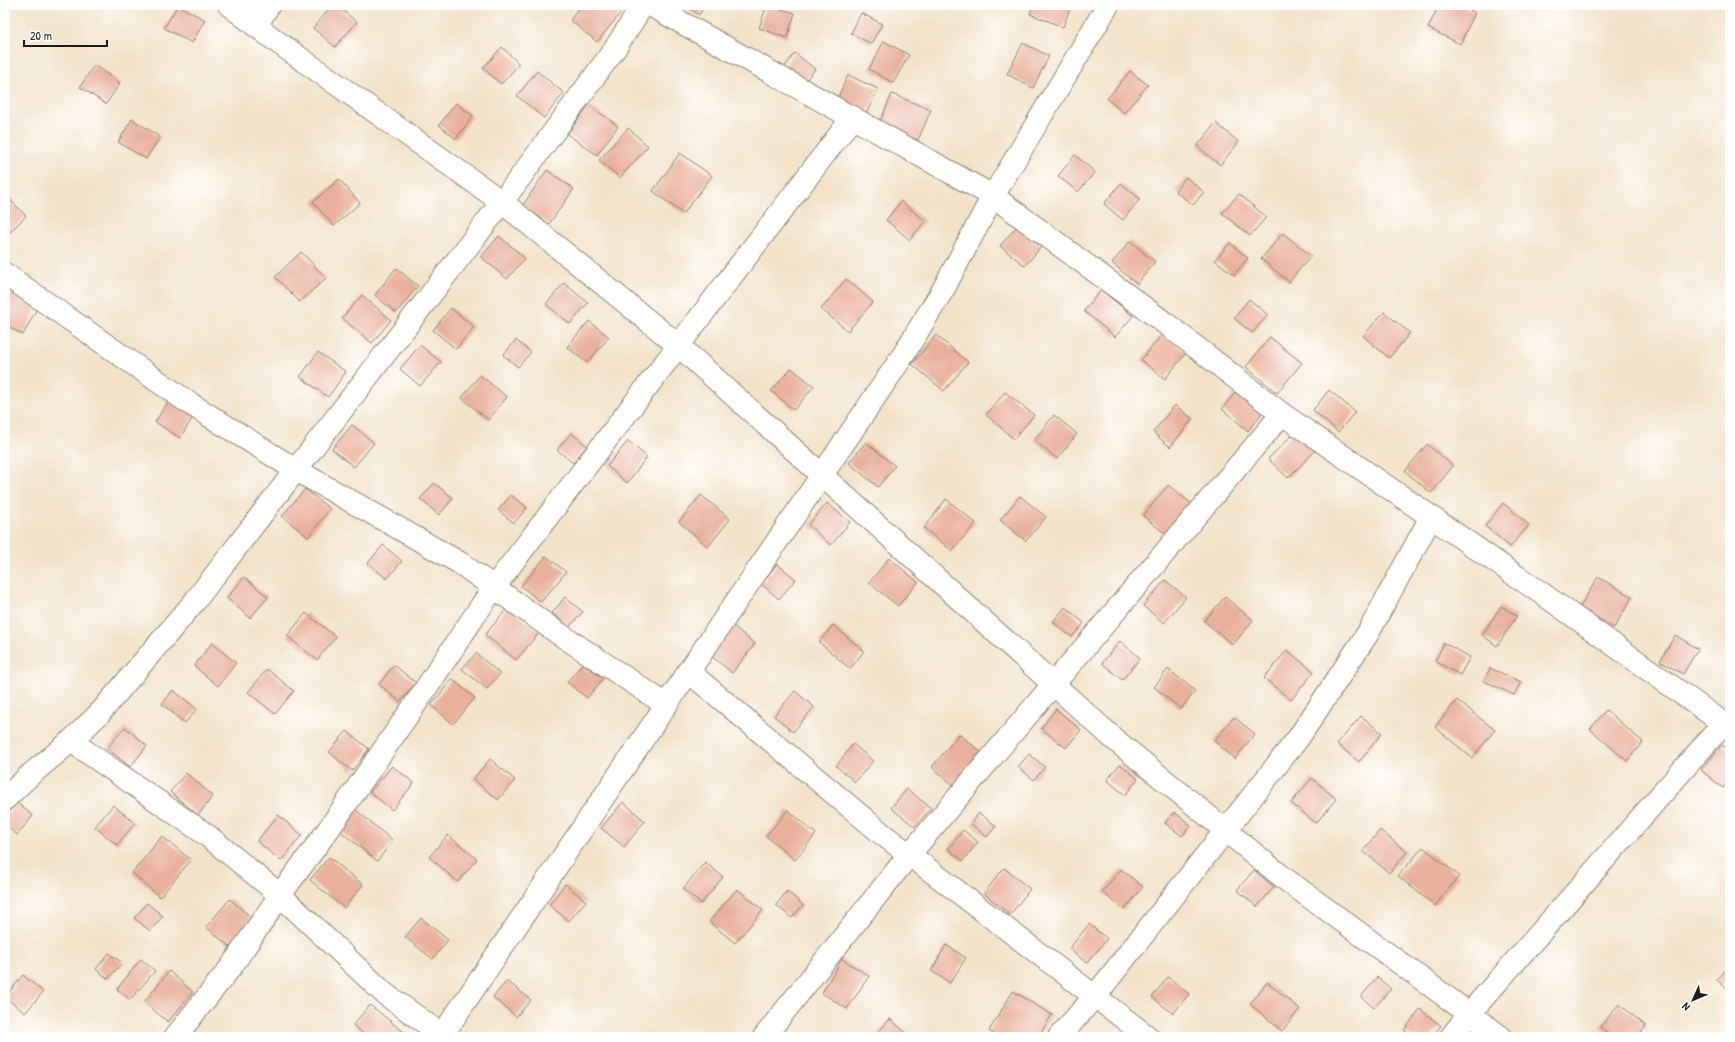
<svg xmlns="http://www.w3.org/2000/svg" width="1735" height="1042" font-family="'Patrick Hand',sans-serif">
<rect width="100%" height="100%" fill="#fff"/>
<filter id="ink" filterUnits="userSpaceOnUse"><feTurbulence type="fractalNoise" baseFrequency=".025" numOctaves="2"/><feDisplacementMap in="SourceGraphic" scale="8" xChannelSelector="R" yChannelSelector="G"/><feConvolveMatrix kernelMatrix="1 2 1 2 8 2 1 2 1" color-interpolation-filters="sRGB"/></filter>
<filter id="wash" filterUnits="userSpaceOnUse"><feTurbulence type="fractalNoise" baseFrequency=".012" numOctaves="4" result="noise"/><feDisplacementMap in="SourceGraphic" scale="16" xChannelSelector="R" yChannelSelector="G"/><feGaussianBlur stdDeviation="0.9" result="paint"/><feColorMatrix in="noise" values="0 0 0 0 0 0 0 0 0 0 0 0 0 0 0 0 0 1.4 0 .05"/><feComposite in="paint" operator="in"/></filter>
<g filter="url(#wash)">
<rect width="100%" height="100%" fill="#f3e3ca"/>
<g id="blocks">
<g fill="#e9b09c">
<path d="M178 5 205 20 192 43 164 28Z"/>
<path d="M333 5H336L357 22 335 47 313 28Z"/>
<path d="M582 5H619L624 9 597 42 570 20Z"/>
<path d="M684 5H705L699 15Z"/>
<path d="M767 5 795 13 787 38 759 28Z"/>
<path d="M1033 5H1069L1071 6 1063 27 1030 14Z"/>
<path d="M1439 5H1461L1475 13 1460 44 1428 28Z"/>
<path d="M861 13 882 24 871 44 851 33Z"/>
<path d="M884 41 909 55 893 83 869 69Z"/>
<path d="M1023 43 1049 56 1033 88 1007 74Z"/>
<path d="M502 47 519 64 501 84 483 68Z"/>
<path d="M795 53 815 69 803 84 783 69Z"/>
<path d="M94 65 120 83 106 104 80 87Z"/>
<path d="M537 71 564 93 544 118 517 96Z"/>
<path d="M1130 71 1148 85 1124 113 1107 99Z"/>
<path d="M848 75 878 89 866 114 837 100Z"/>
<path d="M892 94 931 110 918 140 879 124Z"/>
<path d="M456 103 473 116 456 139 439 125Z"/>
<path d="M589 105 618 126 597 155 567 134Z"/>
<path d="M132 119 160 137 146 159 118 142Z"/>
<path d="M1216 123 1239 142 1220 165 1197 146Z"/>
<path d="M628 128 648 146 620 178 599 160Z"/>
<path d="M680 153 712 176 683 214 653 191Z"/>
<path d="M1075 155 1095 172 1078 192 1058 176Z"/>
<path d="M547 170 574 189 549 224 523 205Z"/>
<path d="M1186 177 1204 192 1193 205 1175 191Z"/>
<path d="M339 179 360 203 334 226 313 202Z"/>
<path d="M1121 183 1140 199 1123 220 1104 204Z"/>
<path d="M5 194 26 216 8 234 5 230Z"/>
<path d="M1239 194 1266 217 1250 236 1222 213Z"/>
<path d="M901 201 925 221 910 240 886 220Z"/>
<path d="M1017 226 1041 247 1025 266 1000 246Z"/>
<path d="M1283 233 1311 256 1289 282 1261 259Z"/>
<path d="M499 236 525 258 507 279 481 257Z"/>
<path d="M1130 241 1155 262 1137 284 1112 263Z"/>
<path d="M1230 243 1248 258 1234 275 1215 260Z"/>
<path d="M301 252 326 278 300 302 275 277Z"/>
<path d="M396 268 418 286 396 313 375 295Z"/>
<path d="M846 279 873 302 848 331 821 309Z"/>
<path d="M564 283 588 303 570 324 546 304Z"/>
<path d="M9 290 38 306 23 335 5 325V297Z"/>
<path d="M1101 290 1133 316 1115 337 1084 311Z"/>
<path d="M362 295 391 320 372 343 342 318Z"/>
<path d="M1249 299 1268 315 1252 333 1234 318Z"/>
<path d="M451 308 474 327 456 349 433 330Z"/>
<path d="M1384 312 1410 333 1389 358 1363 336Z"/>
<path d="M589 321 609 337 587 363 567 347Z"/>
<path d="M1162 334 1186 353 1165 379 1141 360Z"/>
<path d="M936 335 968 362 944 391 912 364Z"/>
<path d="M1270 337 1302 363 1277 393 1246 367Z"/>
<path d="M516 340 531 352 518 367 503 355Z"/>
<path d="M420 345 441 362 420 386 400 369Z"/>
<path d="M318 352 346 372 328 397 300 377Z"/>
<path d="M791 368 814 386 794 410 771 391Z"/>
<path d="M480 375 507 397 488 420 462 398Z"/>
<path d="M1239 388 1265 409 1248 431 1222 409Z"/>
<path d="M1329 390 1355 412 1338 432 1313 410Z"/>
<path d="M1005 392 1034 415 1014 439 986 415Z"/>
<path d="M170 399 195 414 180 438 155 422Z"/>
<path d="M1175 405 1193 419 1170 447 1153 432Z"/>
<path d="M1054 415 1077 434 1057 459 1034 440Z"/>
<path d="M352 425 374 443 354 467 332 449Z"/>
<path d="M1295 432 1315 451 1288 478 1268 459Z"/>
<path d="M571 433 587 446 573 463 557 450Z"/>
<path d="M628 441 647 457 627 483 607 466Z"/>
<path d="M866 442 895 466 878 487 849 463Z"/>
<path d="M1427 444 1453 466 1431 493 1405 471Z"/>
<path d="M434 483 453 498 439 515 420 499Z"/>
<path d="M1168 485 1193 505 1167 535 1143 516Z"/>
<path d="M305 489 330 509 308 537 282 516Z"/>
<path d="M511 495 527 508 514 523 498 510Z"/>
<path d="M701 495 730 519 708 547 679 522Z"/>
<path d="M1020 496 1046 517 1026 541 1000 520Z"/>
<path d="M946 499 976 523 952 551 924 528Z"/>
<path d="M827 503 850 522 831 545 808 525Z"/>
<path d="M1503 503 1529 525 1510 547 1485 526Z"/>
<path d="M383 545 402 561 387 579 368 563Z"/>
<path d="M546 556 566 572 541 602 521 586Z"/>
<path d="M889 558 918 582 898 606 869 583Z"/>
<path d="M777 564 796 579 779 599 761 584Z"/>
<path d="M244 577 268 597 250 618 227 598Z"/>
<path d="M1598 577 1632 597 1614 628 1580 607Z"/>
<path d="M1165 580 1186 597 1164 623 1143 606Z"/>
<path d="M565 597 583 612 569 627 552 613Z"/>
<path d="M1225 597 1253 620 1233 645 1204 621Z"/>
<path d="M1501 606 1517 616 1497 646 1482 635Z"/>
<path d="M508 607 540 632 516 660 485 635Z"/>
<path d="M1065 607 1084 623 1072 637 1053 622Z"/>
<path d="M306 613 336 637 317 660 287 636Z"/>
<path d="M731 624 755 644 732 673 708 653Z"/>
<path d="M833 625 864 651 850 669 819 642Z"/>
<path d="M1675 635 1698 649 1683 674 1660 661Z"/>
<path d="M1120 641 1140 658 1122 680 1102 663Z"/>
<path d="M212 643 236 663 218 686 194 666Z"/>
<path d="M1444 643 1470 657 1460 675 1435 661Z"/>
<path d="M1287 650 1314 672 1291 700 1264 678Z"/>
<path d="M476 653 500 674 487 689 462 669Z"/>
<path d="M583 663 603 679 587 698 567 682Z"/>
<path d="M394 665 416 683 400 702 379 684Z"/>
<path d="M1490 668 1521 682 1514 695 1484 681Z"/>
<path d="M267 669 294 691 275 714 248 692Z"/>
<path d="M1168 669 1195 691 1181 709 1154 687Z"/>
<path d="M452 679 475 698 453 724 431 705Z"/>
<path d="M173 690 197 709 185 723 162 704Z"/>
<path d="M795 691 814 707 793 732 774 716Z"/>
<path d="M1457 700 1495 730 1472 758 1435 727Z"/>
<path d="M1056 709 1081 730 1066 748 1041 728Z"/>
<path d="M1606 710 1643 742 1627 761 1590 729Z"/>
<path d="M1361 716 1382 733 1359 762 1337 744Z"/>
<path d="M1234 717 1255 734 1235 759 1214 741Z"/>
<path d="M125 727 147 746 130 767 107 748Z"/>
<path d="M347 731 369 749 352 771 329 752Z"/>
<path d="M959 734 981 752 953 785 932 767Z"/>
<path d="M853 744 873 761 855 782 836 766Z"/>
<path d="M1722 745 1730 751V779L1723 788 1701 770Z"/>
<path d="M1029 754 1045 767 1034 780 1018 767Z"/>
<path d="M490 759 515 780 498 800 473 779Z"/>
<path d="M1120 764 1138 779 1125 795 1107 780Z"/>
<path d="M392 766 414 783 392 810 370 792Z"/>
<path d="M186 773 213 796 198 815 170 792Z"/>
<path d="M1312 778 1336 799 1316 823 1291 803Z"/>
<path d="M907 789 931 808 915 827 891 808Z"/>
<path d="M16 802 33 816 17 835 5 825V816Z"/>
<path d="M623 802 645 821 624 847 601 828Z"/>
<path d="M113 805 135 823 117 845 95 827Z"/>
<path d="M356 810 393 841 377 861 339 830Z"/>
<path d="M788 810 816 834 795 860 766 836Z"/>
<path d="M1174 812 1191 825 1182 836 1165 823Z"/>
<path d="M979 813 996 826 987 837 971 824Z"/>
<path d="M278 815 302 835 281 861 257 841Z"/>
<path d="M963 830 978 842 963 861 948 849Z"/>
<path d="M1380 830 1407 852 1389 873 1363 851Z"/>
<path d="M448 835 477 859 458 882 429 857Z"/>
<path d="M162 836 191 860 160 897 132 873Z"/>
<path d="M1423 847 1459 876 1435 906 1398 876Z"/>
<path d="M329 857 363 885 344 908 310 880Z"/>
<path d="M705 862 723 877 701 904 683 889Z"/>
<path d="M1004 868 1030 889 1010 915 984 893Z"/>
<path d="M1121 869 1143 887 1124 910 1102 892Z"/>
<path d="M1254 870 1274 887 1257 907 1237 890Z"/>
<path d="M565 884 586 901 569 921 549 905Z"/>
<path d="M737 889 763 910 735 943 709 922Z"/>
<path d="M787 891 803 905 792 918 776 905Z"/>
<path d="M230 899 253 919 230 947 206 927Z"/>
<path d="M147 903 163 916 150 931 134 918Z"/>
<path d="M421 918 448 940 433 959 405 937Z"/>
<path d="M1089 924 1107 939 1087 963 1069 949Z"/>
<path d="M946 945 966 958 950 983 931 971Z"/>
<path d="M109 953 122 963 108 979 96 969Z"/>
<path d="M141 959 155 971 130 1000 117 989Z"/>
<path d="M842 959 869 976 847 1009 822 993Z"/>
<path d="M1730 965V991L1717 980Z"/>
<path d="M169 971 193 992 168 1022 144 1002Z"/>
<path d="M23 975 43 992 25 1013 5 997Z"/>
<path d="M1168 977 1189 994 1173 1014 1152 997Z"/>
<path d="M1377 977 1391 989 1374 1008 1361 997Z"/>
<path d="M507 981 531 1000 516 1017 493 997Z"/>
<path d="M1267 982 1300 1009 1282 1031 1250 1004Z"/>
<path d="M1013 991 1052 1015 1038 1037H998L989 1031Z"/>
<path d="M1619 1004 1646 1026 1637 1037H1612L1600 1027Z"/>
<path d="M370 1005 405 1033 401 1037H367L353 1025Z"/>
<path d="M1420 1009 1441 1026 1431 1037H1412L1404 1030Z"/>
<path d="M890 1019 908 1034 906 1037H874Z"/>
</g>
</g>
</g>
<g filter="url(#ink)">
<use href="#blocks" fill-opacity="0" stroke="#888073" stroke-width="1"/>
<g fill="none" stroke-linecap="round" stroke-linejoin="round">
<g stroke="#888073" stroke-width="24">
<g id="minor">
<path d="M229 5 276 41 502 202 679 346 1114 739 1285 879 1501 1037"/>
<path d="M650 5 993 196 1165 323 1282 414 1544 595 1730 728"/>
<path d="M256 26 269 5"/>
<path d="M5 274 189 403 296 470 460 563 555 631 665 704"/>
<path d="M688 671 881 833 1148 1037"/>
<path d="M71 741 208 836 280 895 385 994 445 1037"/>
<path d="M5 799 30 775 71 741 100 713 195 601 502 202 614 50 643 5"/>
<path d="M175 1037 231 967 280 895 328 830 416 703 494 587 853 117"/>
<path d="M441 1037 902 357 944 288 993 196 1108 5"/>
<path d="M764 1037 909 855 1282 414"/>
<path d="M1059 1037 1095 996 1299 737 1368 633 1431 517"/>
<path d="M1451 1037 1469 1014 1723 724"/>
</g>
</g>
<use href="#minor" stroke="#fff" stroke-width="22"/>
</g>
</g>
<rect width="1735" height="1042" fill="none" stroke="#fff" stroke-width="20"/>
<g transform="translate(1693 1000) rotate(226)" stroke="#ffffff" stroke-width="3" paint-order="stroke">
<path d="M0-3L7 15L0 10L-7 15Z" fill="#1c1c1c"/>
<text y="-6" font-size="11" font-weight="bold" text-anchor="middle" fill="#1c1c1c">N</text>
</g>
<path d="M24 40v6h83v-6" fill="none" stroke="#1c1c1c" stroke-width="2"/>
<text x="30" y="40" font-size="12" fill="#1c1c1c" stroke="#ffffff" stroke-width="3" paint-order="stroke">20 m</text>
</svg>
